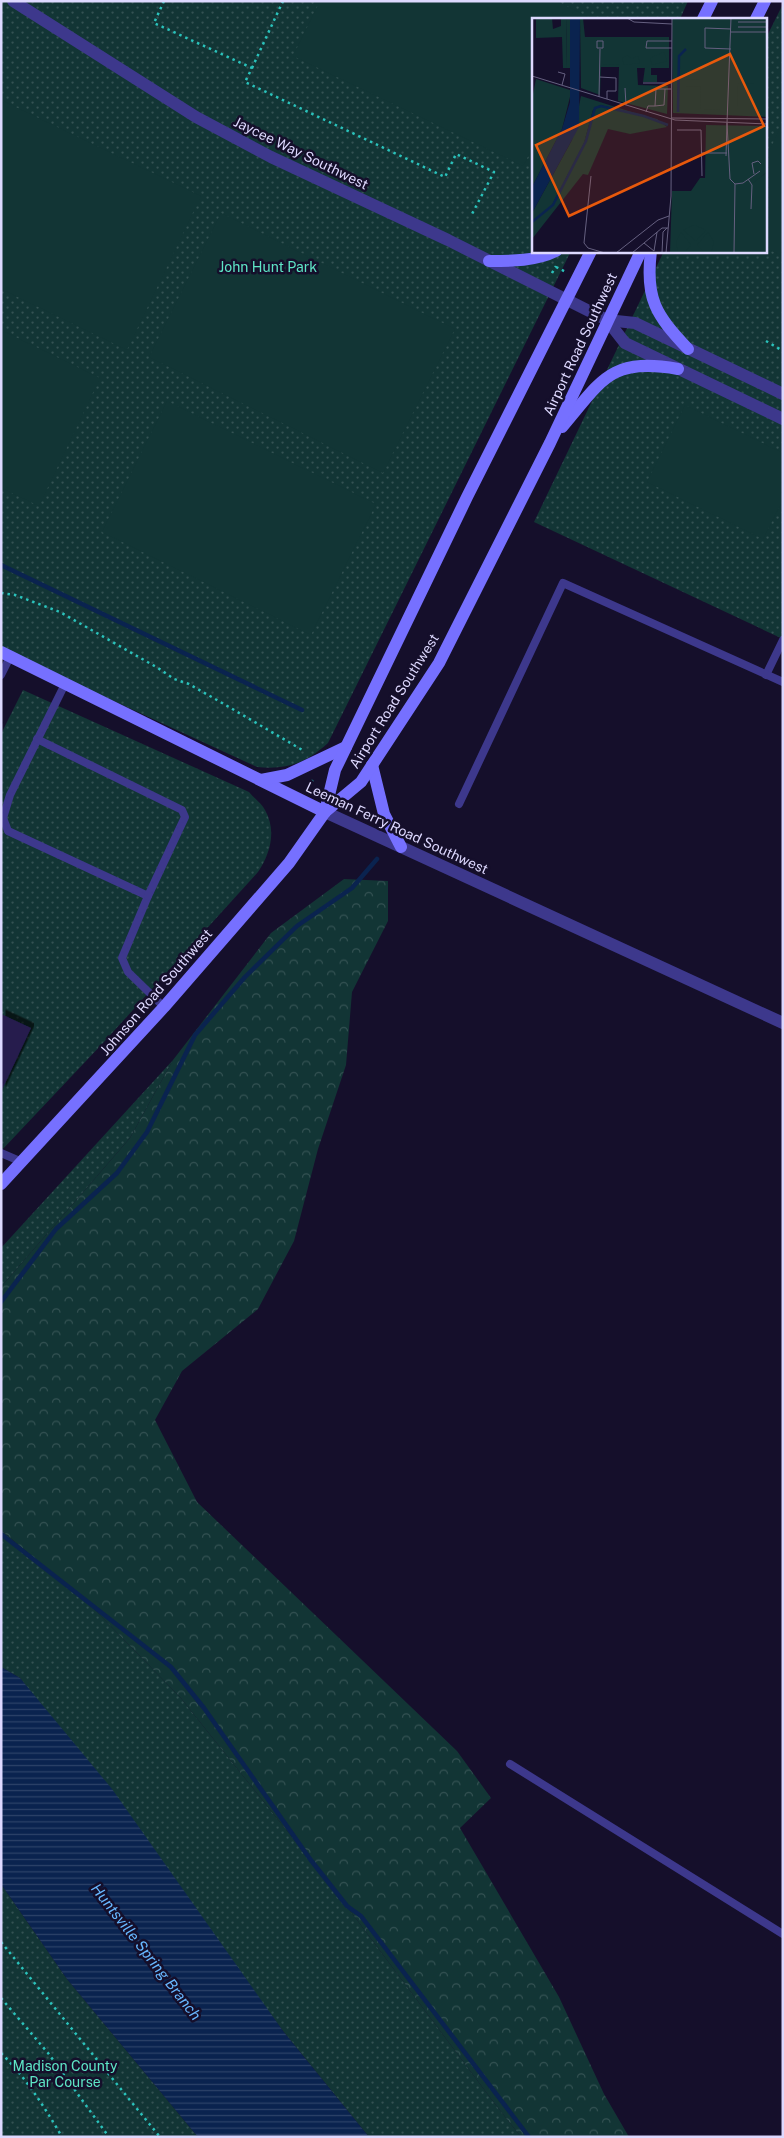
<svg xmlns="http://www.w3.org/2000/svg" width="784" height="2138" font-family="'Public Sans',sans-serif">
<defs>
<pattern id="green-dots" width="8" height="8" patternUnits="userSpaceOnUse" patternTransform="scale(1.25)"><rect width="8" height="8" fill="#123535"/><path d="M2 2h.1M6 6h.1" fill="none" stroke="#345253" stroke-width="1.8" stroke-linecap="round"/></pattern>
<pattern id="forest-crowns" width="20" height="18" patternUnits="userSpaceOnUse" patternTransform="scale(1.25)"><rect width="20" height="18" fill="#123535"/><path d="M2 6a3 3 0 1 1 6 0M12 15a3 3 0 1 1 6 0" fill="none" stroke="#345253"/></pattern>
<pattern id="water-rules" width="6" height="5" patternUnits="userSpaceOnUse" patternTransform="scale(1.25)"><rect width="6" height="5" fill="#0a234f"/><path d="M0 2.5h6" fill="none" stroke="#2d4269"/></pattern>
<filter id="shadow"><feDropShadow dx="4.5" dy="-4.5" stdDeviation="0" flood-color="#0009"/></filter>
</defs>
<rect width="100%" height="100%" fill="#150f2b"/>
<g fill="url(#green-dots)">
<path d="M1 1H688L680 19H533V251H571L328 743C306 763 287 770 257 767L1 649Z"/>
<path d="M783 4V639L534 522 664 251H765V40Z"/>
<path d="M23 690 249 792C254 798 262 804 265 810 277 831 270 854 258 872L103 1043 1 1151V734Z"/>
<path d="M173 1060 130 1138 1 1287V1248Z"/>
<path d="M1 1530 89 1604 180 1697 339 1896 495 2104 521 2137H369L283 2031 20 1678 1 1667Z"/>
<path d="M1 1884 67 1979 198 2137H1Z"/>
</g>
<path fill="url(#forest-crowns)" d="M344 879 388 881V921L352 992 346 1065 318 1149 294 1241 258 1309 182 1371 155 1420 197 1502 457 1751 491 1798 460 1828 559 1997 604 2094 629 2137H521L495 2104 339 1896 180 1697 89 1604 1 1530V1287L130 1138 173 1060 271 933Z"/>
<g fill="#123535">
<path d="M320 1H556L593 19H533V147L523 166 293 56Z"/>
<path d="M1 100 201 196 127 350 1 289Z"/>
<path d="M783 122V256L765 248V160Z"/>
<path d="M221 213 455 329 383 473 149 357Z"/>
<path d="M1 330 100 378 39 506 1 488Z"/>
<path d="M167 401 376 504 311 635 102 532Z"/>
<path d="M685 405 783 453V500L763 539 647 482Z"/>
</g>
<path fill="url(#water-rules)" d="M1 1667 20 1678 112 1789 283 2031 369 2137H198L67 1979 1 1884Z"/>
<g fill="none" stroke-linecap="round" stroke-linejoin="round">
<g stroke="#0a234f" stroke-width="4.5">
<path d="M1 565 302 710"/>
<path d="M1 1302 56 1229 117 1173 147 1132 195 1035 245 977 297 926 352 888 377 859"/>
<path d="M1 1534 171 1667 204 1708 310 1859 347 1906 361 1916 529 2137"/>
</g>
</g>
<path fill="#251b4d" filter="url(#shadow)" d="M1 1014 31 1028 1 1092Z"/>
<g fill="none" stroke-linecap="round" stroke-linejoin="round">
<g stroke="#2ac2bb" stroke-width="2.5" stroke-dasharray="2.5 4" stroke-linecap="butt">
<path d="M164 1 154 23 252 68 245 82 445 177 456 154 494 172 472 214"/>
<path d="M252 68 283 1"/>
<path d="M556 267 566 272"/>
<path d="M552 273 556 266"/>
<path d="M766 341 783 351"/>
<path d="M1 593 15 595 60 612 158 668 174 679 189 684 229 707 304 751"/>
<path d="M307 787 314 779"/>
<path d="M1 1942 160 2137"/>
<path d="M1 1998 48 2053 109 2137"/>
<path d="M1 2053C26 2078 44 2106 62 2137"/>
</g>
<g stroke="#3d388c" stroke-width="8">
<path d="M1 675 10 657"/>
<path d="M766 675 783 640"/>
<path d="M65 684 10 795 3 818 8 831 148 896 122 958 128 972 164 1007"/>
<path d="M37 739 182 810 185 817 148 896"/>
<path d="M459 804 563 583 783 682"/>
<path d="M1 1153 22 1162"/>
<path d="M510 1764 783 1934"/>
</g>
<g stroke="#3d388c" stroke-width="12">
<path d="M13 1 196 117 271 157 448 240 607 320 635 323 783 394"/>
<path d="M607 320 625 343 783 419"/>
<path d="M325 812 783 1023"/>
</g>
<g stroke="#7670ff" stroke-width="12">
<path d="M703 19 712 1"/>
<path d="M756 19 765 1"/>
<path d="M651 251C645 299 656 315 688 349"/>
<path d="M489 261C512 261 536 261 556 251"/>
<path d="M562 427C602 380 610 357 678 369"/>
<path d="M1 652 325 812"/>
<path d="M372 765 384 814 401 847"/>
<path d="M261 780 287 775 346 747"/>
<path d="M325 812 335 770 467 497 591 251"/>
<path d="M1 1184 164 1007 289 863 325 812 361 782 439 663 550 443 641 251"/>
</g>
</g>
<g text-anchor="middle" stroke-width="5" stroke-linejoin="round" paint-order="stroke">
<g font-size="14" fill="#ded9ff" stroke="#150f2b">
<text transform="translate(301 153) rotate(26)" y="5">Jaycee Way Southwest</text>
<text transform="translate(580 344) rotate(-65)" y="5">Airport Road Southwest</text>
<text transform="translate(394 701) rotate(-58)" y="5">Airport Road Southwest</text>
<text transform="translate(397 828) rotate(25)" y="5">Leeman Ferry Road Southwest</text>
<text transform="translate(156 992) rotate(-49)" y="5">Johnson Road Southwest</text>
</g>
<g font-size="14" fill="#5ee6c6" stroke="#150f2b">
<text x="268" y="272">John Hunt Park</text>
<text x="65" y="2071">Madison County<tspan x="65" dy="16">Par Course</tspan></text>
</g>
<g font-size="15" font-style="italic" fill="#67b7ff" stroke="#150f2b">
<text transform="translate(146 1952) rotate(52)" y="5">Huntsville Spring Branch</text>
</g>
</g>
<g transform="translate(532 18)">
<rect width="235" height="235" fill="#150f2b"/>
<path d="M34 0H38L40 50H35ZM48 0H51L53 19H137V50H105L106 67 136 68 135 96 86 83 87 49H69L68 77 49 70ZM140 0H235V99L141 95ZM4 61 38 72V79L30 111 0 169V81ZM49 78 109 97 68 87 61 92 52 125 19 189 0 204V195L40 122ZM174 107 235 108V154L221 166V235H138L140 173H159L168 160H173Z" fill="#123535"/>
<path d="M4 0H20L21 11 29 8V0H34L35 50H31L30 19 4 20ZM68 87 125 101 135 109 98 116 76 111 56 157 51 156 0 221V204L19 189 52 125 61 93Z" fill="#123535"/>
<path d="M206 22H222V47H206ZM226 22H235V47H226ZM132 34 135 43 120 47 118 40ZM154 36H168V62L154 61ZM96 37 99 41 106 38 108 45 92 47 90 40ZM172 37H189V63H172ZM71 39H88V46L71 47ZM113 49H119V57H125V64H111ZM172 65H188V92L172 91ZM206 65 222 66V91H205ZM227 66H235V91H227ZM154 68 169 69 168 92H154ZM235 154V235H221V165ZM162 207 174 212 164 223 151 212ZM149 214 159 227 152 235H146L144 224ZM176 214 182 224 179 235H173L165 227Z" fill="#123535"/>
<path d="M38 0H48L47 109 0 195V169L30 111 38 84Z" fill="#0a234f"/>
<path fill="none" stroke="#0a234f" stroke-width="2.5" d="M146 94 147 38 154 31M0 204 21 187 54 123 63 90 69 88 112 98 136 107"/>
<path fill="none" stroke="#656080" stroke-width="1" d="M95 0 102 4 140 6M199 0 195 105 198 161 203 166 211 165 228 153M206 4H235M206 9H235M199 11 173 10V30L199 31M199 14H235M65 23H71V30H65ZM140 30H114L115 23H140M26 54 33 56 30 67M0 58 143 102 235 106M68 59 84 60V73H75V81M111 65H139M93 70 94 87M67 79 68 31M123 88 132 87 133 71M114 94 116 88H123L124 71H139M139 100 235 101M145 112H169L170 158M169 135H195M194 138 195 105M222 156 220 145 226 143 229 146M59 158 52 225 56 230 73 235M216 161 220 167 219 191M112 225 122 233 125 214M84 235 126 202 137 198M100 235 130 210H136M130 235 131 214 135 210M134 235 139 178 140 0M195 235H202L203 166"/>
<path fill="#e8590c" fill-opacity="0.15" stroke="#e8590c" stroke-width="2.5" d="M198 36 232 108 37 198 4 127Z"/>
<rect width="235" height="235" fill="none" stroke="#ded9ff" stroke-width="2.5"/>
</g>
<rect width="784" height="2138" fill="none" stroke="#ded9ff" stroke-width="5"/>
</svg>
